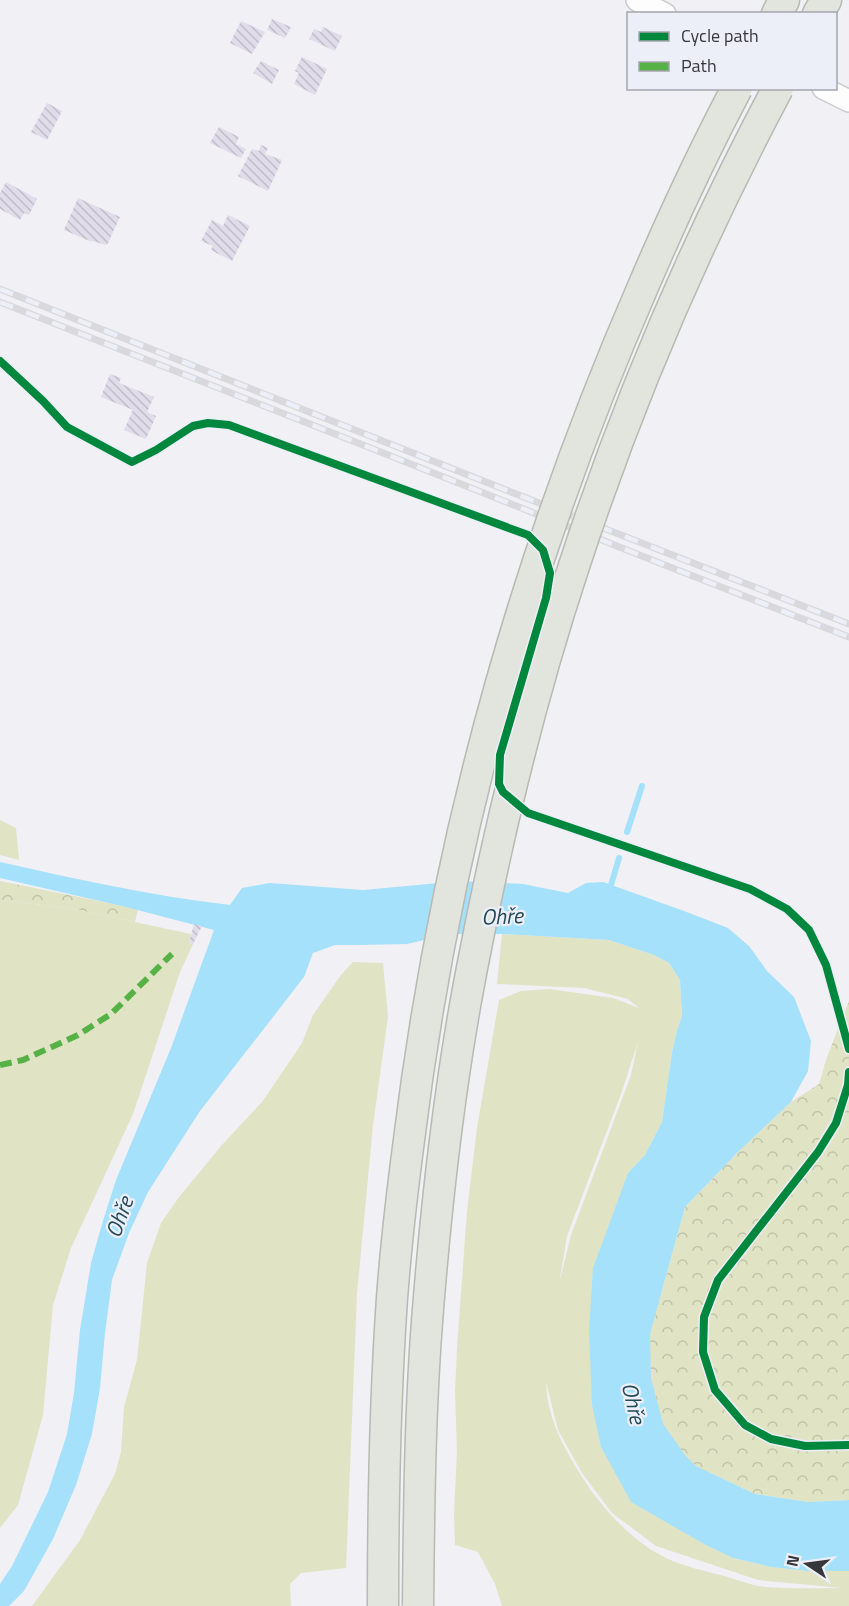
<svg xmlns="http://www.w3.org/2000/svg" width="849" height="1606" font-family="'Titillium Web',sans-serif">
<defs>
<pattern id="forest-crowns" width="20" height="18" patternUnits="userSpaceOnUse" patternTransform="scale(1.5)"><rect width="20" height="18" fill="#e0e4c5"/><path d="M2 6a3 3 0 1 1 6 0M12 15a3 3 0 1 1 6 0" fill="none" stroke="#c1c4aa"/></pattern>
<pattern id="building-back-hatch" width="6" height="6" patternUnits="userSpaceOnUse" patternTransform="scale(1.5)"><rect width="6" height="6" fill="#e0dcea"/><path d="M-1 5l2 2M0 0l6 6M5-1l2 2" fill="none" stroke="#c1bdca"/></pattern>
</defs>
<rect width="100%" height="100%" fill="#f0f0f5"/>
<g fill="#e0e4c5" fill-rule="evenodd">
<path d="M0 820 16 828 19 860 0 855Z"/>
<path d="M0 900 69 908 191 934 189 943 193 944 180 972 133 1114 71 1248 53 1305 43 1415 18 1505 0 1528Z"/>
<path d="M502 934 609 940 654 955 669 963 680 980 682 1016 677 1031 672 1052 662 1122 645 1155 628 1173 733 1558 771 1567 808 1571H849V1606H502L495 1584 478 1552 455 1545 454 1514 457 1451 455 1392 457 1348 467 1211 477 1128 499 1000 521 991 549 989 613 998 639 1008 628 999 584 988 497 984ZM638 1042 631 1075 571 1235 559 1284 567 1236 621 1094ZM546 1382 558 1430 582 1473 612 1513 656 1546 758 1580 842 1588C816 1588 791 1589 765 1587 750 1585 735 1579 721 1575 704 1571 684 1566 668 1559 631 1542 596 1502 576 1467 560 1441 547 1414 546 1382Z"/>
<path d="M353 962 383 963 388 1017 373 1125 357 1294 346 1568 301 1573 290 1584 291 1606H32L80 1540 115 1474 121 1452 124 1407 137 1360 147 1263 161 1223 179 1197 222 1145 262 1102 302 1043 313 1015 341 975Z"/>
</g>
<g fill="url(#forest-crowns)">
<path d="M0 881 138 909 135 922 69 908 0 900Z"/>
<path d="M849 1001V1500L808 1502 755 1494 696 1466 685 1455 663 1424 651 1378 650 1334 685 1207 738 1152 791 1102 819 1084 827 1057Z"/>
</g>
<path fill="#a6e1fb" d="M0 862C76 879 153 896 230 905L242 888 270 883 363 890 461 881 523 884 568 893 586 883 603 882 684 911 728 928 749 946 767 971 794 997 811 1041 808 1071 791 1102 738 1152 685 1207 650 1334 651 1378 663 1424 685 1455 696 1466 755 1494 808 1502 849 1500V1571H808L771 1567 733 1558 704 1544 631 1502 601 1447 592 1405 589 1331 593 1268 628 1173 645 1155 662 1122 672 1052 677 1031 682 1016 680 980 669 963 654 955 609 940 502 934H450L407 944 359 945H335L313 953 304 977 200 1111 148 1192 129 1233 112 1280 105 1333 100 1388 92 1434 76 1485 53 1539 24 1591 9 1606H0V1584L12 1566 48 1492 67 1434 74 1393 80 1330 91 1263 102 1224 116 1180 171 1048 214 930 126 907 0 878Z"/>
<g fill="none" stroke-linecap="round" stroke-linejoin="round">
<g stroke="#a6e1fb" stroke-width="6">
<path d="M627 832 642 786"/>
<path d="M609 892 619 858"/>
</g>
</g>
<g fill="url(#building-back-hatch)">
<path d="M272 19 291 27 285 38 267 30Z"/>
<path d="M241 21 265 32 252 54 230 43Z"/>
<path d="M323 27 342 36 335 51 309 39 314 29 321 32Z"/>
<path d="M302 57 327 69 315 95 294 84 299 73 295 71Z"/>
<path d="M261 61 279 70 272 84 253 73Z"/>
<path d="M47 103 62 111 47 140 31 132Z"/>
<path d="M219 127 239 137 236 144 246 149 241 158 210 143Z"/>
<path d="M261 145 268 148 265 154 282 160 268 191 238 176 252 149 259 151Z"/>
<path d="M6 182 37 199 29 215 24 213 20 220 0 209V193Z"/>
<path d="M78 198 120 217 107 245 87 240 64 230Z"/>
<path d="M228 215 250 226 232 261 211 250 213 246 201 241 212 220 223 226Z"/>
<path d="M110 374 121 378 119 383 154 397 147 412 156 416 146 439 124 430 133 410 101 397Z"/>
<path d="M194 924 202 926 193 944 189 943Z"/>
</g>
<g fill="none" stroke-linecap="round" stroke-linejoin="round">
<g stroke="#cbcccf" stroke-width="24">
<g id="tertiary">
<path d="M637 0 665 14"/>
<path d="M823 88 849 101"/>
</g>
</g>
<g stroke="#b7b9b2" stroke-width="33">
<g id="motorway">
<path d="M777 14 784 0"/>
<path d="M818 14 826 0"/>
</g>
</g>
<use href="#tertiary" stroke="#fdfdfe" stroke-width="21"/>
<use href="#motorway" stroke="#e2e5dd" stroke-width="30"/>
<g stroke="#d9d9db" stroke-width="7">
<g id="rail">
<path d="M0 289 511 492 849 624"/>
<path d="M0 302 353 441 652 560 849 637"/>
</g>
</g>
<use href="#rail" stroke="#edeff8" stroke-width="4.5" stroke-dasharray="14" stroke-linecap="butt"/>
<g stroke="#b7b9b2" stroke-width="33" stroke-linecap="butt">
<g id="motorway-bridge">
<path d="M383 1606C383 1503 385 1400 392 1298 396 1245 402 1193 409 1140 445 847 524 560 642 289 671 221 702 154 737 88"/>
<path d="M418 1606C419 1503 420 1400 429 1297 438 1187 451 1076 472 968 498 833 530 699 573 569 627 403 696 242 778 88"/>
</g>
</g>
<use href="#motorway-bridge" stroke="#e2e5dd" stroke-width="30"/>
<path stroke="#56b246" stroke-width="6" stroke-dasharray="12 6" stroke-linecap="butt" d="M0 1065 23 1060 78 1035 111 1014 172 954"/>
<g stroke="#edeff8" stroke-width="11">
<g id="cycleway">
<path d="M0 361 43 401 67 427 132 462 156 450 193 426 208 423 229 425 528 535 543 550 550 573 546 598 500 755 499 784 503 792 528 813 750 889 787 909 809 930 826 965 849 1049"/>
<path d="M849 1072 848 1085 836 1123 818 1152 718 1280 704 1317 703 1352 715 1390 745 1425 771 1439 805 1446 849 1445"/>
</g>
</g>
<use href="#cycleway" stroke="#00873e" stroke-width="8"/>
</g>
<g text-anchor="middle" stroke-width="4.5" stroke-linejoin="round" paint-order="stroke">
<g font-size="22" font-style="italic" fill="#234a58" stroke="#edeff8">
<text transform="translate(502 916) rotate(-2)" y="8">Ohře</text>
<text transform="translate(119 1217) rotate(-70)" y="8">Ohře</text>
<text transform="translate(634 1403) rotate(77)" y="8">Ohře</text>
</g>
</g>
<rect x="627" y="12" width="210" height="78" fill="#edeff8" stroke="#a4a5ac" stroke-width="1.5"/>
<rect x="639" y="32" width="30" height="9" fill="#00873e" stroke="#a4a5ac" stroke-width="1.5"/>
<text x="681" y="42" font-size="18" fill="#36373b">Cycle path</text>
<rect x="639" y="62" width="30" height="9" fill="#56b246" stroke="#a4a5ac" stroke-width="1.5"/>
<text x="681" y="72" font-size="18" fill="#36373b">Path</text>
<g transform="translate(807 1564) rotate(283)" stroke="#edeff8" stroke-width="4.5" paint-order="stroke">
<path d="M0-4.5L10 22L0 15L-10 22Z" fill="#36373b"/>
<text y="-9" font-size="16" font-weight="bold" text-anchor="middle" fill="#36373b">N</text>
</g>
</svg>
